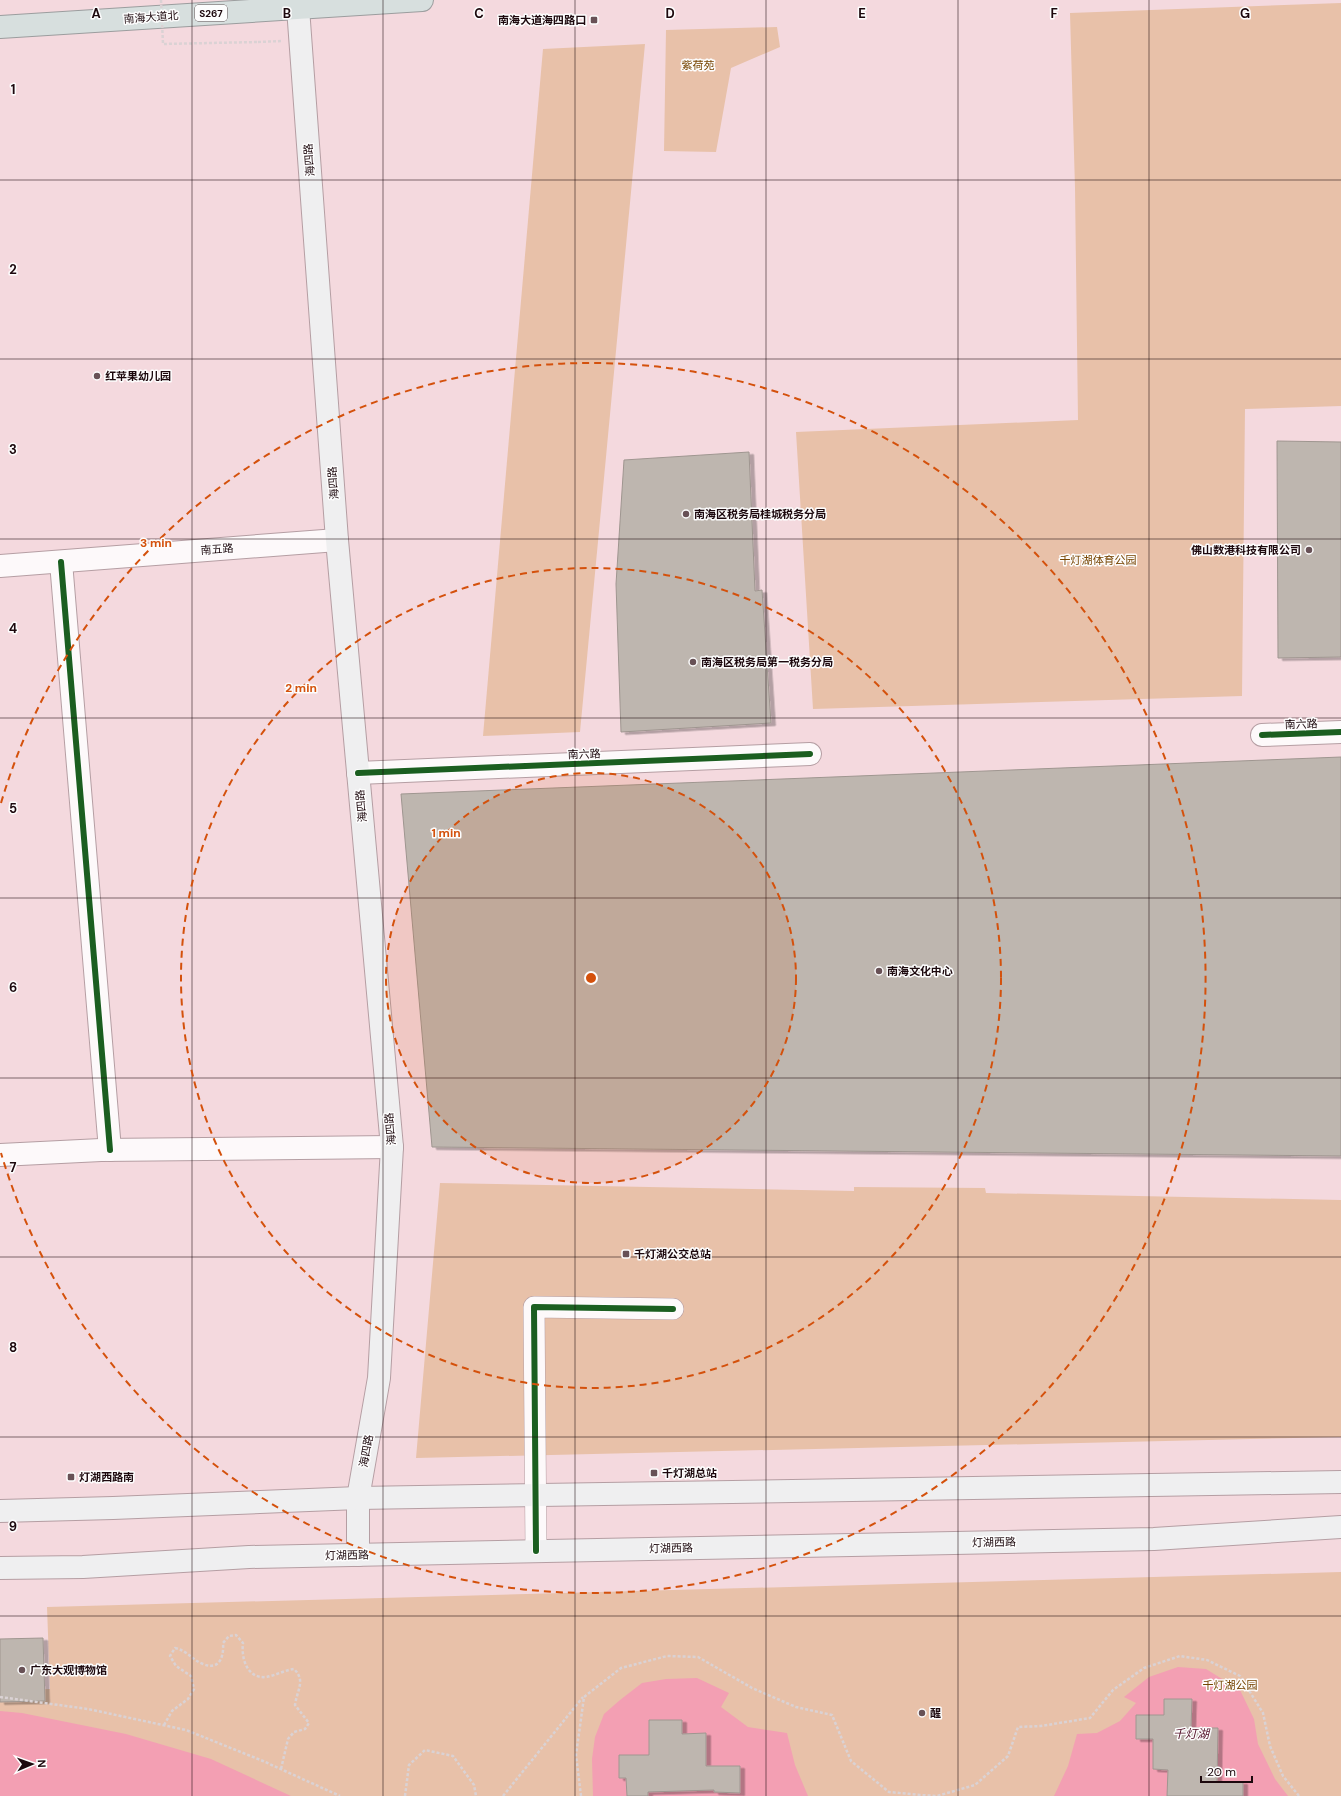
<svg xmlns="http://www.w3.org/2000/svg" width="1341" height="1796" font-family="'DM Sans','Noto Sans SC',sans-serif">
<defs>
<filter id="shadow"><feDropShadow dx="4.5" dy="2.5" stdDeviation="0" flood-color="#0004"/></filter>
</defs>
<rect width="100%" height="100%" fill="#f4d9de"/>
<g fill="#e8c1a9">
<path d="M1341 3V406L1245 409 1242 696 813 709 796 432 1078 420 1075 188 1070 13Z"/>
<path d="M777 27 780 47 731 68 716 152 664 151 666 30Z"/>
<path d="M645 44 580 732 483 736 543 49Z"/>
<path d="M440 1183 854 1191V1187L985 1188 986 1193 1341 1200V1437L416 1458Z"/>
<path d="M1341 1572V1796H0V1691L50 1689 47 1607Z"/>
</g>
<g fill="#f39fb3">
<path d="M1178 1667 1206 1669 1240 1690 1254 1719 1258 1744 1275 1779 1288 1796H1054L1068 1766 1077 1734 1097 1733 1120 1721 1136 1703 1124 1697 1149 1677Z"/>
<path d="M697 1678 729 1693 721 1707 748 1727 787 1733 795 1765 808 1796H593L592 1759 595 1737 604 1714 620 1700 642 1683 666 1679Z"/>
<path d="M0 1711 22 1713 126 1734 211 1759 291 1796H0Z"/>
</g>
<g fill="#beb6af" stroke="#9f9690" filter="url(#shadow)">
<path d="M1277 441 1341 442V657L1278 658Z"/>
<path d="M749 452 755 591 762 590 771 723 621 732 616 584 624 460Z"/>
<path d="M1341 757V1156L432 1147 401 794Z"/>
<path d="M43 1638 45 1701 0 1702V1639Z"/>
<path d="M1164 1699H1192L1191 1728H1218L1217 1782H1243V1796H1167L1168 1770 1153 1769V1739H1136V1715H1164Z"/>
<path d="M649 1720H682V1734L706 1733V1766H740V1793L714 1792V1790L648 1792V1796H627L626 1778H619V1755H649Z"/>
</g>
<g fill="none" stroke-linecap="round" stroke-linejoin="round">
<g stroke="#b59ea3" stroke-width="22">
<path id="minor" d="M536 1551 534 1307 673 1309"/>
</g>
<g stroke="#b59ea3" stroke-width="24">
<g id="tertiary">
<path d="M61 562 110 1150"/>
<path d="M0 566 337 540"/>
<path d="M1262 735 1341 732"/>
<path d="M358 773 810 754"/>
<path d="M0 1155 101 1150 392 1147"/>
</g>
</g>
<g stroke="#b59ea3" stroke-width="24">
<g id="secondary">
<path d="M298 8 337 540 392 1147 379 1378 358 1498V1555"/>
<path d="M0 1511 113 1508 358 1498 1341 1482"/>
<path d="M0 1568 83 1567 249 1557 1154 1539 1341 1527"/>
</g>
</g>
<g stroke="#9b9d9e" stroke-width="24">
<path id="trunk" d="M0 27 422 0"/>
</g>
<g stroke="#dad2d4" stroke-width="2.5" stroke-dasharray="3 2" stroke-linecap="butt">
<path d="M258 42 282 41"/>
<path d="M0 1697 88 1709 186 1730 263 1761 340 1796"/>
<path d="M164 1725 172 1711 188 1699 194 1689 191 1676 176 1666 170 1656 175 1648C188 1651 192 1660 203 1664 220 1671 224 1656 223 1643L229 1636 236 1635 243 1643C241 1658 247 1679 266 1677 274 1676 285 1670 294 1669 306 1681 297 1690 295 1705L309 1723 305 1729 294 1732 288 1739 281 1769"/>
<path d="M405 1796 409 1765 425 1750 453 1756 474 1785 476 1796"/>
<path d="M503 1796 583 1697"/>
<path d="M581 1796 576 1755 584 1697 621 1668 667 1656 698 1657 752 1688 796 1707 832 1715 851 1761 889 1792 920 1795 937 1796 975 1785 1008 1756 1018 1727 1041 1726 1090 1718 1113 1690 1144 1668 1180 1656 1207 1660 1240 1676 1263 1713 1270 1746 1283 1776 1299 1796"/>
</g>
<use href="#minor" stroke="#fdf9fa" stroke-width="21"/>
<use href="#tertiary" stroke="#fdf9fa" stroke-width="22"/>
<use href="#secondary" stroke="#efeff0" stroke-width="22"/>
<use href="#trunk" stroke="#d7dfde" stroke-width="22"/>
<path stroke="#dad2d4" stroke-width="2.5" stroke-dasharray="3 2" stroke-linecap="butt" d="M161 0 163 44 258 42"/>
<g stroke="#fdfdfd" stroke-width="8">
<g id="cycleway">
<path d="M61 562 110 1150"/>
<path d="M1262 735 1341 732"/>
<path d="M358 773 810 754"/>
<path d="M536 1551 534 1307 673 1309"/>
</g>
</g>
<use href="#cycleway" stroke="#1b5e20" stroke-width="6"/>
</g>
<path fill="none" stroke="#1c080d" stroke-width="1" stroke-opacity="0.55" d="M192 0V1796M383 0V1796M575 0V1796M766 0V1796M958 0V1796M1149 0V1796M0 180H1341M0 359H1341M0 539H1341M0 718H1341M0 898H1341M0 1078H1341M0 1257H1341M0 1437H1341M0 1616H1341"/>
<circle cx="591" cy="978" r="205" fill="#d4510c" fill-opacity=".12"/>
<g fill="none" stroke="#d4510c" stroke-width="2" stroke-dasharray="7 5">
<circle cx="591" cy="978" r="205"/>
<circle cx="591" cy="978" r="410"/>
<path d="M1 803A615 615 0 1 1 1 1153"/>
</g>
<g fill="#685156" stroke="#fdfdfd" stroke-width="1.5">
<rect x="590" y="16" width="8" height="8" rx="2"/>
<circle cx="97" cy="376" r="4"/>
<circle cx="686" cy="514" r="4"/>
<circle cx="1309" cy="550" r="4"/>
<circle cx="693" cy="662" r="4"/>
<circle cx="879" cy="971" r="4"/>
<rect x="622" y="1250" width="8" height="8" rx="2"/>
<rect x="650" y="1469" width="8" height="8" rx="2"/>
<rect x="67" y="1473" width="8" height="8" rx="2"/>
<circle cx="22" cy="1670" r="4"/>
<circle cx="922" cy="1713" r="4"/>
</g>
<g text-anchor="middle" stroke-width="3" stroke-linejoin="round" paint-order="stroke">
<rect fill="#fdfdfd" stroke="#605255" stroke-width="1" x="195" y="5" width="32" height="16" rx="3"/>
<g font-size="10" font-weight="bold" fill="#1c080d">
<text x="211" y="17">S267</text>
</g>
<g font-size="11" fill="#1c080d" stroke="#fdfdfd">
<text transform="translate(151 17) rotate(-4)" y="4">南海大道北</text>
<text transform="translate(309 160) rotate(-94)" y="4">海四路</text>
<text transform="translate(333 483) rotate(-94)" y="4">海四路</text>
<text transform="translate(217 549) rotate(-4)" y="4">南五路</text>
<text transform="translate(1301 724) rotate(-2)" y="4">南六路</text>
<text transform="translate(584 754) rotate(-2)" y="4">南六路</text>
<text transform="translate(361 806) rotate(-95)" y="4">海四路</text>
<text transform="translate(390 1129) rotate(-95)" y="4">海四路</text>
<text transform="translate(366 1451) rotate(-80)" y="4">海四路</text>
<text transform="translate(994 1542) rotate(-1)" y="4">灯湖西路</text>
<text transform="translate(671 1548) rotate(-1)" y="4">灯湖西路</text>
<text transform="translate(347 1555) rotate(-1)" y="4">灯湖西路</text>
</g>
<g font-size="11" font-weight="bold" fill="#1c080d" stroke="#fdfdfd" text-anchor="start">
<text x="586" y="24" text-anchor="end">南海大道海四路口</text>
<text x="105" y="380">红苹果幼儿园</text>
<text x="694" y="518">南海区税务局桂城税务分局</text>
<text x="1301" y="554" text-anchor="end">佛山数港科技有限公司</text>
<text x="701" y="666">南海区税务局第一税务分局</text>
<text x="887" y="975">南海文化中心</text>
<text x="634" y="1258">千灯湖公交总站</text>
<text x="662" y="1477">千灯湖总站</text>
<text x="79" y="1481">灯湖西路南</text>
<text x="30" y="1674">广东大观博物馆</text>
<text x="930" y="1717">醒</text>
</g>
<g font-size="11" fill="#764400" stroke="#fdfdfd">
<text x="698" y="69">紫荷苑</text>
<text x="1098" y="564">千灯湖体育公园</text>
<text x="1230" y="1689">千灯湖公园</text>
</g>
<g font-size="12" font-style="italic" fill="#500d25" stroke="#fdfdfd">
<text x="1191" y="1738">千灯湖</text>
</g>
</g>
<g font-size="13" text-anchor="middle" font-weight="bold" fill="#1c080d" stroke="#fdfdfd" stroke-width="3" stroke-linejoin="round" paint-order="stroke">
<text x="96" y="18">A</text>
<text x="287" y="18">B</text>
<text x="479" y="18">C</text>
<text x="670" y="18">D</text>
<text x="862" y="18">E</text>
<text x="1054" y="18">F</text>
<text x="1245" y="18">G</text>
<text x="13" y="94">1</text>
<text x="13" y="274">2</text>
<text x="13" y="454">3</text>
<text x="13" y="633">4</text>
<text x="13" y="813">5</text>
<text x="13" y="992">6</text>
<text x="13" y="1172">7</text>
<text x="13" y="1352">8</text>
<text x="13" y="1531">9</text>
</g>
<circle cx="591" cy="978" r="6" fill="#d4510c" stroke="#fdfdfd" stroke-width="2"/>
<g font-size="12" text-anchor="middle" font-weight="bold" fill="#d4510c" stroke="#fdfdfd" stroke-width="3" stroke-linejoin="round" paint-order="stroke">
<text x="156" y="547">3 min</text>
<text x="301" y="692">2 min</text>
<text x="446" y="837">1 min</text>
</g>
<g transform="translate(32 1764) rotate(88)" stroke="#fdfdfd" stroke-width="3" paint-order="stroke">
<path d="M0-3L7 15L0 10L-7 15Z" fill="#1c080d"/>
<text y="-6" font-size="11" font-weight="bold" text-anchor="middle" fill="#1c080d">N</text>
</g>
<path d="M1201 1776v6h51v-6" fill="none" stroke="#1c080d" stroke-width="2"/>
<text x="1207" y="1776" font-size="12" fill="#1c080d" stroke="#fdfdfd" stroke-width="3" paint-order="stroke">20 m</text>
</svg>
